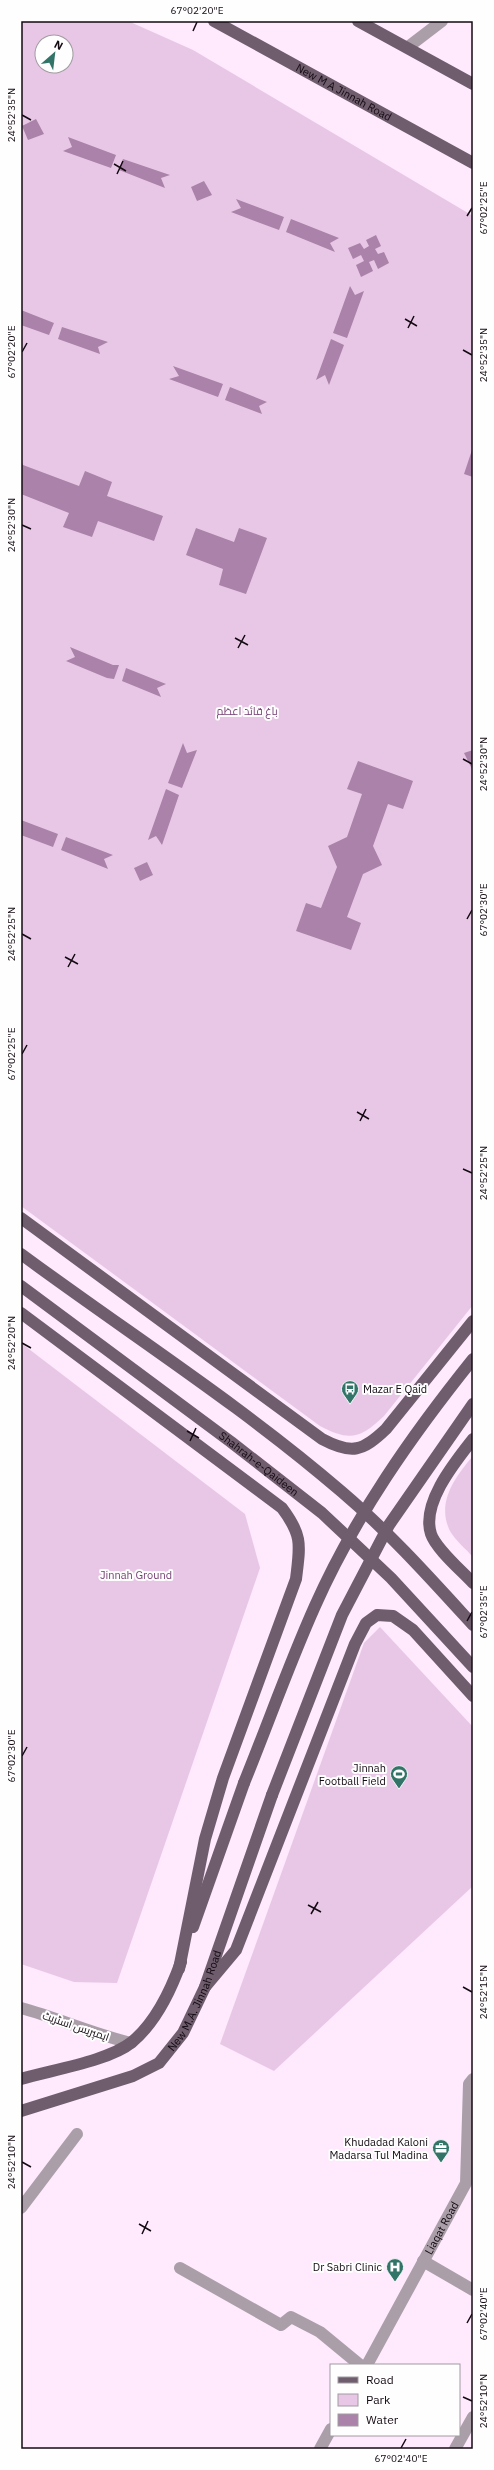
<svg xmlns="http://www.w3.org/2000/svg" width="494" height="2470" font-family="'IBM Plex Sans',Cairo,sans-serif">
<rect width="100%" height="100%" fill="#fee9fd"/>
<g fill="#e8c7e6" fill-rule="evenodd">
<path d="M21 21H128L193 50 473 216V1305L384 1416C361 1438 350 1442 320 1426L21 1206ZM42 42H66V66H42Z"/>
<path d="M21 1343 245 1514 260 1568 117 1983 74 1982 21 1964Z"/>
<path d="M473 1456V1557C466 1549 455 1540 450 1531 436 1503 455 1477 473 1456Z"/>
<path d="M380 1627 473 1727V1886L274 2071 220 2044 364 1643Z"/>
</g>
<g fill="#ab82a9">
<path d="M36 119 44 134 28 140 22 126Z"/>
<path d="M68 137 116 155 111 168 63 151 72 147Z"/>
<path d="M123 159 170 175 161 178 165 188 119 170Z"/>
<path d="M204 181 212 195 197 201 191 187Z"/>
<path d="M236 199 284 217 279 230 231 212 241 208Z"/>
<path d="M291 219 339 238 330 243 335 252 286 232Z"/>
<path d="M376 235 381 246 375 249 378 254 384 252 389 263 378 269 374 260 369 262 373 271 361 277 356 265 364 261 361 255 353 259 348 248 360 243 364 249 369 246 366 240Z"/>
<path d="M350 286 355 295 364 291 347 338 333 333Z"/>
<path d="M21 310 54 323 49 335 21 325Z"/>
<path d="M62 327 108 342 98 347 100 354 58 339Z"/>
<path d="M331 339 344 345 329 385 325 375 316 380Z"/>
<path d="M173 366 223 384 218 397 169 379 179 376Z"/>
<path d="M230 387 267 402 259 406 262 414 225 400Z"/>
<path d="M473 447V477L464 474Z"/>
<path d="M21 461 23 465 79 486 85 471 112 482 107 496 163 516 154 541 98 521 92 537 63 527 69 513 21 494Z"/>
<path d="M196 528 234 542 239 528 267 538 246 594 219 585 223 569 186 555Z"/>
<path d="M70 647 113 665H119L114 679 107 678 66 661 75 657Z"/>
<path d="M126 668 166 684 157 688 161 697 122 681Z"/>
<path d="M183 743 187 753 197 750 182 788 168 783Z"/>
<path d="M473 750V771L464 753Z"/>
<path d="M358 761 413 781 403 809 388 804 373 846 382 865 363 874 347 917 361 923 351 950 296 931 306 903 321 908 337 867 328 846 347 837 362 794 347 789Z"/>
<path d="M166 789 179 795 162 845 156 836 148 840Z"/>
<path d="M21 820 58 834 53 847 21 835Z"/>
<path d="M66 837 113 855 104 859 108 869 61 850Z"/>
<path d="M147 862 153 875 140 881 134 868Z"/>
</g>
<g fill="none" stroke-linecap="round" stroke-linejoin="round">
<g stroke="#aa9fa9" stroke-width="12">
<path d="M408 47 442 21"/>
<path d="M21 2208 77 2134"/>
<path d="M423 2261 473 2290"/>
<path d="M180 2268 281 2325 291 2317 320 2332 360 2365"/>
<path id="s1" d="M367 2365 466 2183 469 2084 473 2079"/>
<path d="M320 2449 331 2429"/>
<path d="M455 2449 473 2417"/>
</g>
<path stroke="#aa9fa9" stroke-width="12" d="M21 2008C58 2018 93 2034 131 2043"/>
<g stroke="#6f5d6e" stroke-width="12">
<path id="s2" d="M214 21 473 163"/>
<path d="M358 21 473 84"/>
<path d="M21 1218 322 1439C352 1455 363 1451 386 1429L473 1321"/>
<path d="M21 1254C128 1333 241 1405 342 1492 389 1532 431 1579 473 1625"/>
<path id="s3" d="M21 1286 231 1442 322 1513 391 1578 473 1667"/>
<path d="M21 1313 282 1508C303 1536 300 1545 296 1579L223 1778 205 1839 179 1969"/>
<path d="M473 1439C455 1462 421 1503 431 1534 436 1549 462 1571 473 1583"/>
<path d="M193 1927 244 1783"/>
<path d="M205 1987 236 1950 355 1644 366 1623 377 1615 393 1616 413 1630 473 1696"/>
<path d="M21 2079C51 2070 109 2061 132 2042 155 2023 171 1990 181 1962"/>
<path id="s4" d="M21 2111 133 2076 159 2063 183 2033 205 1987 272 1795"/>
</g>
<g stroke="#6f5d6e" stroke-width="12">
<path d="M244 1783C268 1724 289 1664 315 1606 355 1516 412 1435 473 1359"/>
<path d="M272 1795 342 1615 389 1525 473 1404"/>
</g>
</g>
<path fill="none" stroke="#130a12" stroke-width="1.5" d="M193 31 197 22M22 115 31 120M114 164 126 171M117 174 123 161M467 216 472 208M405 319 417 326M408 328 414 316M463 350 472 355M22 352 27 343M22 525 31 529M235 638 248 645M238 648 245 635M463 759 472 764M467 919 472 910M22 934 31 939M65 957 78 964M68 967 75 954M22 1054 27 1045M357 1112 369 1119M360 1121 366 1109M463 1169 472 1173M22 1343 31 1348M187 1431 199 1438M190 1441 196 1428M467 1621 472 1612M22 1756 27 1747M308 1905 321 1912M311 1914 318 1902M463 1987 472 1992M22 2162 31 2167M139 2224 151 2231M142 2234 148 2221M467 2323 472 2314M463 2397 472 2401M401 2448 406 2439"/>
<defs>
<g id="bus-pin" transform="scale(0.9)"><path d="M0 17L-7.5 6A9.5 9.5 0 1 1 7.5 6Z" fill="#327568" stroke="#fefefe"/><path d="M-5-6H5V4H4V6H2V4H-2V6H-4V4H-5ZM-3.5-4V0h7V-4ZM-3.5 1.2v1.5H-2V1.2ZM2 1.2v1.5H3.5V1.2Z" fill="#fff"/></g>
<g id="stadium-pin" transform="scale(0.9)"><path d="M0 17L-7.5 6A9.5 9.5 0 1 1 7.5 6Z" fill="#327568" stroke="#fefefe"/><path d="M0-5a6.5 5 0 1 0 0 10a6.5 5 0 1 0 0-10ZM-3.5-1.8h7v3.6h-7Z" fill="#fff"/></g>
<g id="office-pin" transform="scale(0.9)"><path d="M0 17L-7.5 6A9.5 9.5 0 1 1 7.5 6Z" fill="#327568" stroke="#fefefe"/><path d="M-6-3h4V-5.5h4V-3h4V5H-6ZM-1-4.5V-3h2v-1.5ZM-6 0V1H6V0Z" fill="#fff"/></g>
<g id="hospital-pin" transform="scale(0.9)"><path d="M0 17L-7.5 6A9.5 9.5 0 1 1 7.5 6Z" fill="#327568" stroke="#fefefe"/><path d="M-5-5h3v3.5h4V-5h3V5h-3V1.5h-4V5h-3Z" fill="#fff"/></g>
</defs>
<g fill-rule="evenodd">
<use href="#bus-pin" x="350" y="1389"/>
<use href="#stadium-pin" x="399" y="1774"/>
<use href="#office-pin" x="441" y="2148"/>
<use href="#hospital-pin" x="395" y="2267"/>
</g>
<g text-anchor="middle" stroke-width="4" stroke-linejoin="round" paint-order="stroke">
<g font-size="11" fill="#130a12" stroke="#fefefe">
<text dy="4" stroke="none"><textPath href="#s2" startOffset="148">New M A Jinnah Road</textPath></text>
<text dy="4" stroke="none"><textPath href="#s3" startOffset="297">Shahrah-e-Qaideen</textPath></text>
<text dy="4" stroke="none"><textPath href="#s4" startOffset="219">New M.A. Jinnah Road</textPath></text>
<text transform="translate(76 2026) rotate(19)" y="4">ایمپریس اسٹریٹ</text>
<text dy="4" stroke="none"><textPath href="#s1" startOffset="156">Liaqat Road</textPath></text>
</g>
<g font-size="11" fill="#753f74" stroke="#fefefe">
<text x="247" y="715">باغ قائد اعظم</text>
<text x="136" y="1579">Jinnah Ground</text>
</g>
<g font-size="11" fill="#130a12" stroke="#fefefe" text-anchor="end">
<text x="363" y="1393" text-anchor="start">Mazar E Qaid</text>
<text x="386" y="1772">Jinnah<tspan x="386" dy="13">Football Field</tspan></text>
<text x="428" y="2146">Khudadad Kaloni<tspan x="428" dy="13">Madarsa Tul Madina</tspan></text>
<text x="382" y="2271">Dr Sabri Clinic</text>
</g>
</g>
<rect width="494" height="2470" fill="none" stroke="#fefefe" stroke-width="44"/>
<rect x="330" y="2364" width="130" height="72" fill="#fefefe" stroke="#a09ca0"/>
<rect x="338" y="2377" width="20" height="6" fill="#6f5d6e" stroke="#a09ca0"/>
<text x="366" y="2384" font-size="12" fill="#130a12">Road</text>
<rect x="338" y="2394" width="20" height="12" fill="#e8c7e6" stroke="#a09ca0"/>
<text x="366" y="2404" font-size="12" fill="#130a12">Park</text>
<rect x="338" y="2414" width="20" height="12" fill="#ab82a9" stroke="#a09ca0"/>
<text x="366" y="2424" font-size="12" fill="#130a12">Water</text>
<g transform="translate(54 54) rotate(28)"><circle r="19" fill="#fefefe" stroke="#a09ca0"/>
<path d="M0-3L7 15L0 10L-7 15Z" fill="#327568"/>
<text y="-6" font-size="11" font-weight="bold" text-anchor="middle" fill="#130a12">N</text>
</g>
<rect x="22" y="22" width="450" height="2426" fill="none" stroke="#130a12" stroke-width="1.5"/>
<g font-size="10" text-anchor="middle" fill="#130a12">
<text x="197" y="14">67°02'20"E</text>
<text transform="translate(11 115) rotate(-90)" y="4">24°52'35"N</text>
<text transform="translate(483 208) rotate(-90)" y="4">67°02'25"E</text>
<text transform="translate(11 352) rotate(-90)" y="4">67°02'20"E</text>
<text transform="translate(483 355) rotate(-90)" y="4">24°52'35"N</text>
<text transform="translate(11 525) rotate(-90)" y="4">24°52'30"N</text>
<text transform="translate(483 764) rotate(-90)" y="4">24°52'30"N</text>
<text transform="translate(483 910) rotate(-90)" y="4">67°02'30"E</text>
<text transform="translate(11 934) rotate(-90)" y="4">24°52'25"N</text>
<text transform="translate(11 1054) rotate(-90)" y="4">67°02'25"E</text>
<text transform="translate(483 1173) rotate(-90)" y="4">24°52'25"N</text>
<text transform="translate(11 1343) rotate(-90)" y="4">24°52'20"N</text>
<text transform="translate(483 1612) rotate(-90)" y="4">67°02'35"E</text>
<text transform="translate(11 1756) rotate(-90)" y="4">67°02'30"E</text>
<text transform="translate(483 1992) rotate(-90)" y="4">24°52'15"N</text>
<text transform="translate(11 2162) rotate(-90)" y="4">24°52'10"N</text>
<text transform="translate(483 2314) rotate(-90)" y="4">67°02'40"E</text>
<text transform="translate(483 2401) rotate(-90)" y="4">24°52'10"N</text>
<text x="401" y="2462">67°02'40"E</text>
</g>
</svg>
